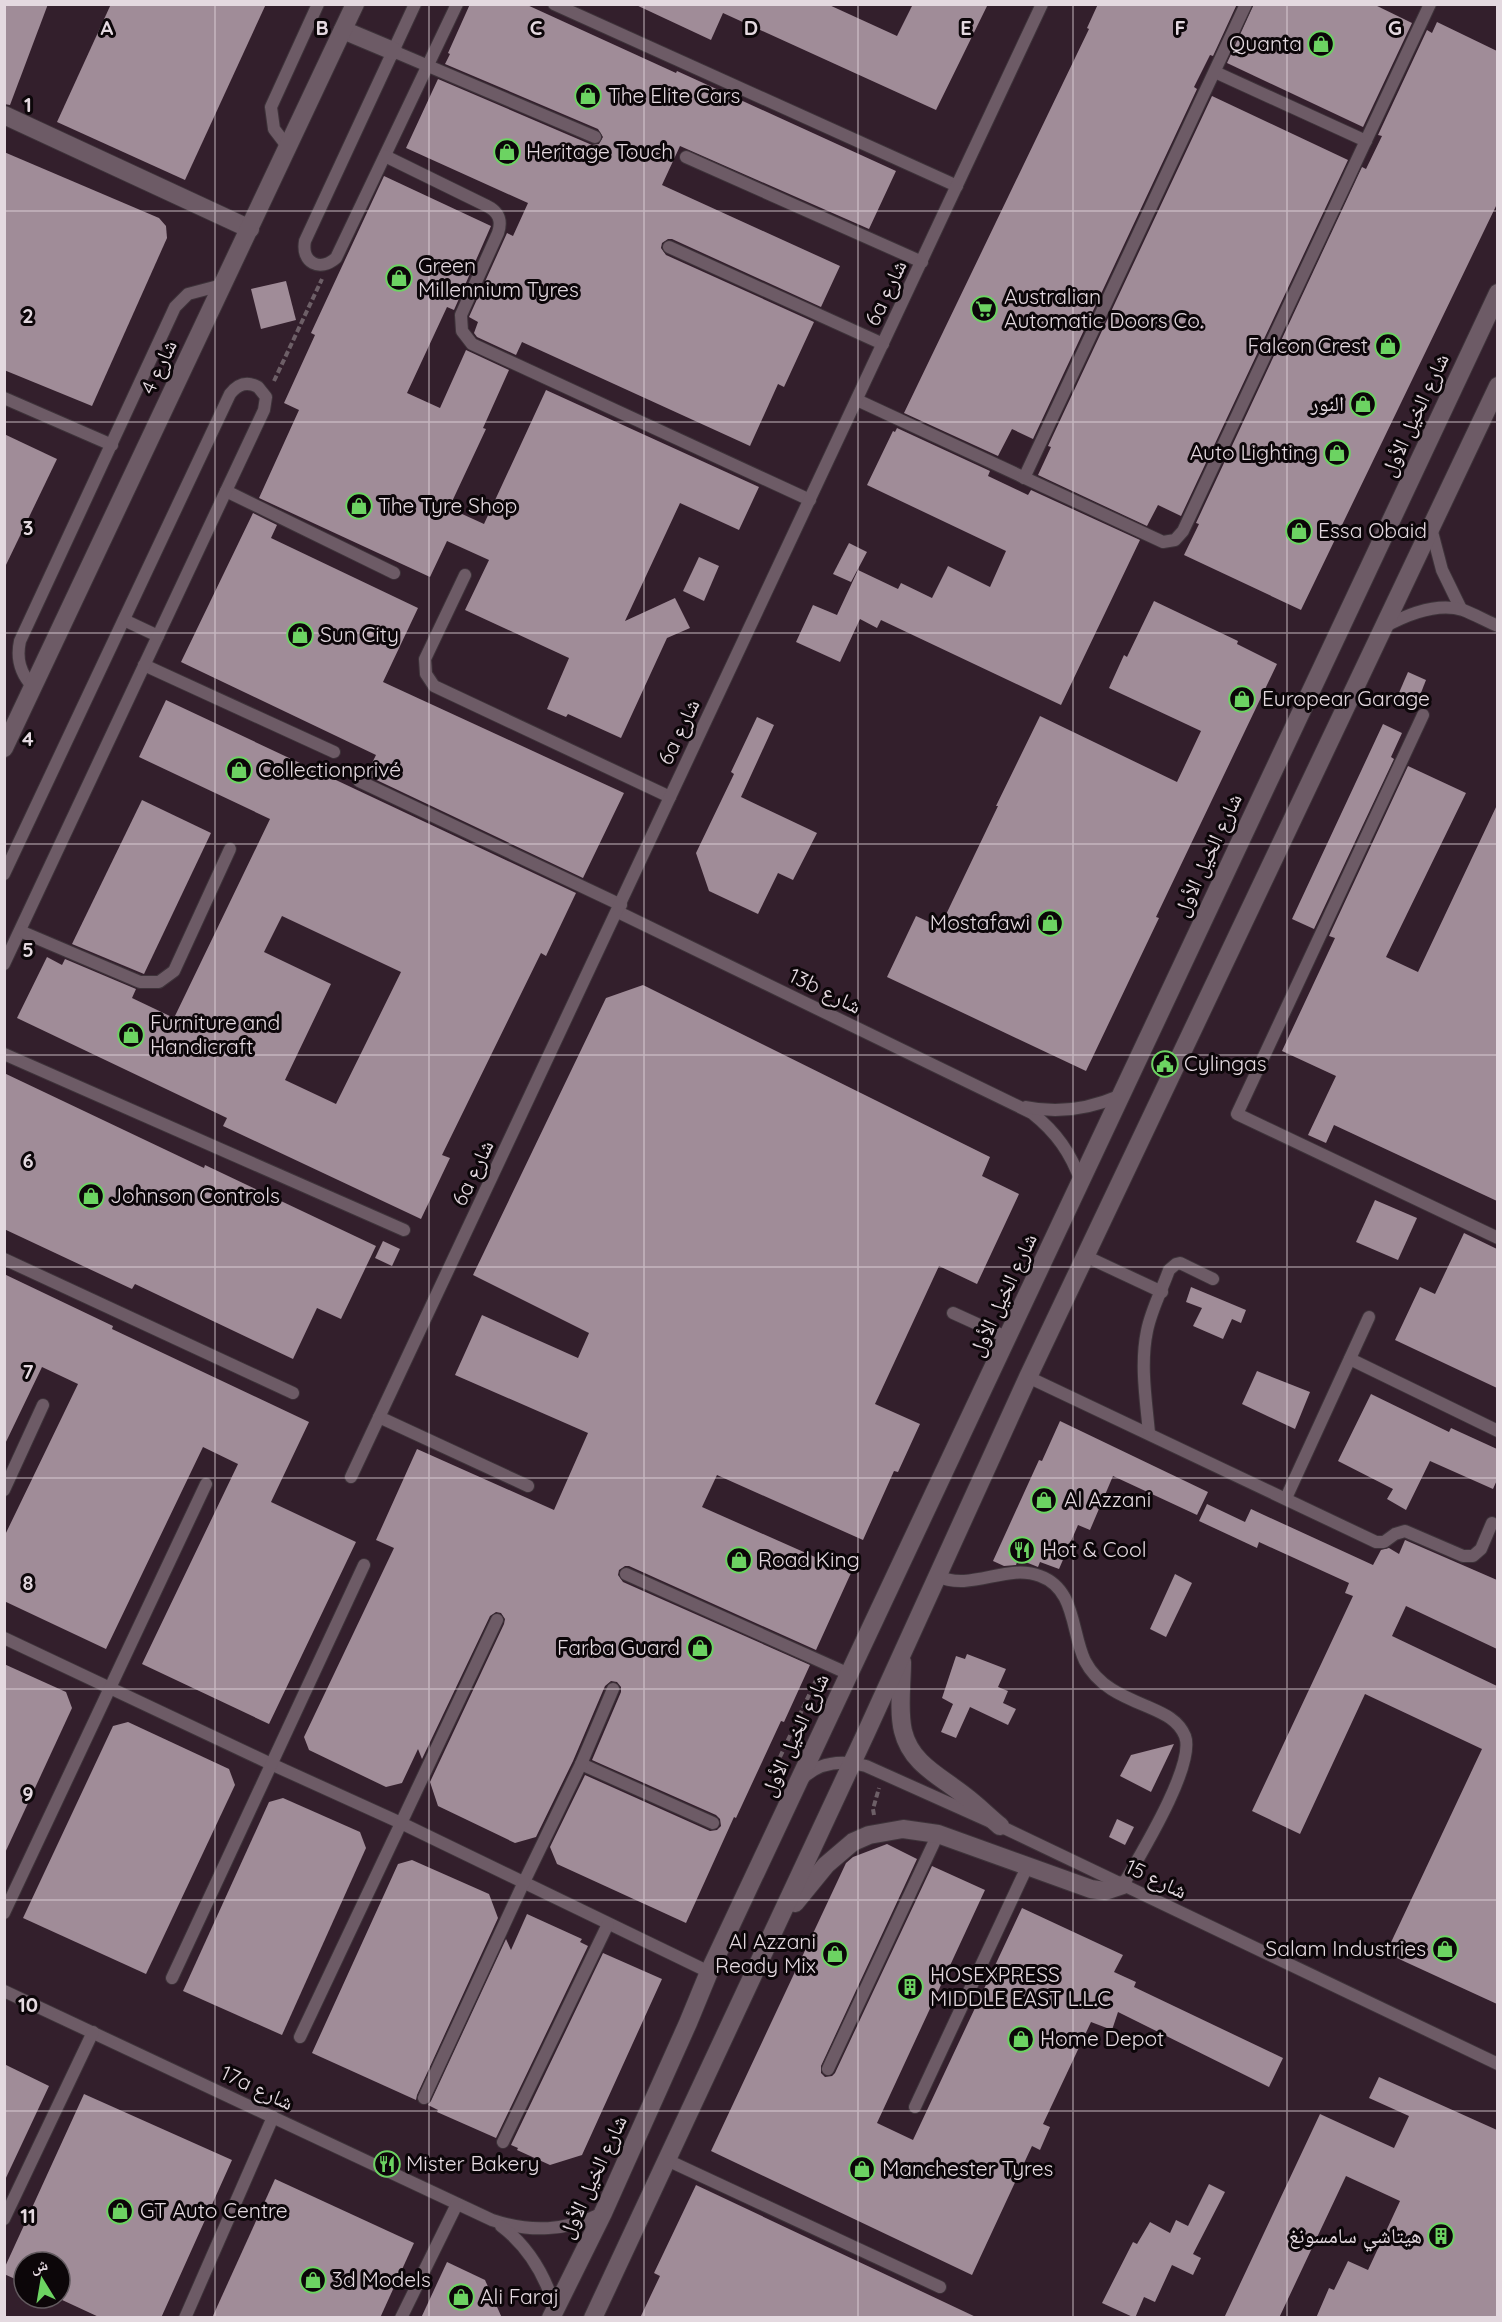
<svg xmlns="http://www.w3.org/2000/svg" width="1502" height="2322" font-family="Quicksand,'Noto Naskh Arabic',sans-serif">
<rect width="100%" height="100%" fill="#271821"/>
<path fill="#331f2c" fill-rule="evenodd" d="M5 5H1497V2317L5 2318ZM24 2262H60V2298H24Z"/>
<g fill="#a08c98" fill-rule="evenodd">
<path d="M4 4H48L10 105 4 104Z"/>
<path d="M111 4H266L185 180 57 122Z"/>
<path d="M470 4H525L676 73 677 71 896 171 869 229 680 146 662 185 840 266 821 307 672 239H668L662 243 661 248 666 255 814 322 784 387 778 384 750 446 522 342 516 355 477 337 474 333 478 322 469 317 507 233 513 236 528 203 406 148 438 79 592 145 599 144 603 137 598 129 445 64 450 54 448 53Z"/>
<path d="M634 4H827L897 36 913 4H988L936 110 723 13 711 40Z"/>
<path d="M1098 4H1237L1213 56 1210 55 1194 87 1197 89 1033 439 1012 429 998 456 904 413 1089 29 1087 28Z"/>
<path d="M1254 4H1373L1412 23 1363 127 1227 63Z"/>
<path d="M1437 22 1497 51V204L1301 610 1184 555 1199 524 1196 523 1362 167 1366 169 1382 136 1378 135 1427 30 1432 33Z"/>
<path d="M1212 96 1348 160 1181 516 1158 505 1147 526 1038 475 1051 447 1048 446Z"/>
<path d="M4 152 159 218 166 226 167 238 92 406 4 370Z"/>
<path d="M384 176 491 226 454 310 447 307 407 393 440 408 466 350 509 370 483 428 486 429 449 508 484 524 546 390 759 487 739 530 680 503 625 621 675 598 690 628 667 638 621 738 568 714 566 717 547 709 569 658 465 610 489 560 447 541 430 577 259 498 299 410 284 403 315 335 311 333Z"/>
<path d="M286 281 296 320 261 329 251 289Z"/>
<path d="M897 428 990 471 988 476 1028 495 1031 490 1140 540 1061 705 881 620 877 628 860 619 840 662 796 642 813 605 837 615 858 570 898 589 901 583 932 598 948 566 990 587 1006 551 867 485 893 431 895 432Z"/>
<path d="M4 434 57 459 4 569Z"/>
<path d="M253 513 277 525 271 538 418 608 383 682 624 793 583 878 366 775 376 755 181 662Z"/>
<path d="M849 543 867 552 851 582 833 574Z"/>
<path d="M699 557 719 566 704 601 683 591Z"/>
<path d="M1154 601 1238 641 1237 644 1277 664 1156 917 1159 918 1086 1071 887 977 916 916 940 927 998 806H996L1040 716 1177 782 1201 731 1109 688 1124 655 1127 657Z"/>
<path d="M1408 672 1426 680 1417 703 1398 695Z"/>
<path d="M166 700 576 893 546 956 541 953 442 1155 450 1158 421 1219 223 1126 227 1118 17 1018 47 957 62 965 65 959 136 989 132 998 174 1018 270 819 139 757ZM282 916 401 972 336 1104 285 1080 331 984 264 952Z"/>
<path d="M757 717 774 725 741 797 817 833 793 880 778 873 758 914 709 891 696 853 734 774 731 772Z"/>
<path d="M1383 724 1402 733 1391 757 1394 759 1314 929 1292 919Z"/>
<path d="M1408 766 1466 793 1386 957 1418 972 1497 805V1201L1334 1125 1326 1143 1308 1135 1336 1076 1282 1051 1335 938 1329 936Z"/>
<path d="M142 800 211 833 144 974 72 944Z"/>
<path d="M643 985 990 1157 982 1176 1019 1194 977 1284 939 1266 875 1404 920 1424 898 1472 894 1471 863 1540 717 1475 702 1507 851 1573 816 1650 629 1566H625L619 1570 618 1575 623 1582 810 1665 784 1722 781 1721 736 1818 734 1817 686 1923 557 1864 550 1847 585 1775 710 1831 717 1830 721 1826 720 1819 716 1815 592 1760 621 1692V1687L617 1682 611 1681 605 1686 573 1761 536 1837 515 1843 438 1806 430 1782 504 1624 505 1619 501 1613 496 1612 490 1616 422 1759 418 1749 402 1783 386 1787 309 1750 304 1737 394 1548 376 1540 417 1449 554 1510 588 1433 455 1375 482 1315 578 1358 589 1333 473 1275 606 998Z"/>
<path d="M4 1073 204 1168 205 1165 376 1246 341 1319 317 1308 293 1359 135 1284 132 1289 4 1229Z"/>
<path d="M1375 1200 1417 1218 1398 1260 1356 1242Z"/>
<path d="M1464 1233 1497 1249V1388L1395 1340 1420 1287 1435 1294Z"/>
<path d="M383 1241 400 1249 392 1266 375 1258Z"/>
<path d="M4 1274 113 1326 112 1329 309 1422 271 1502 356 1542 269 1724 142 1664 238 1464 203 1447 106 1649 4 1601V1537L78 1384 42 1367 4 1446Z"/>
<path d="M1191 1287 1246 1310 1241 1323 1232 1319 1223 1339 1193 1326 1202 1308 1186 1302Z"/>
<path d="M1257 1371 1310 1392 1295 1429 1242 1404Z"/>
<path d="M1371 1394 1449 1432 1451 1428 1497 1449V1480L1493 1489 1430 1461 1406 1510 1387 1499 1393 1489 1338 1461Z"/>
<path d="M1060 1421 1208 1492 1197 1515 1113 1476 1090 1530 1078 1525 1059 1569 1040 1562 1038 1567 1018 1559 1016 1565 1004 1566 993 1561 1039 1460 1042 1461Z"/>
<path d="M1207 1504 1245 1522 1251 1509 1373 1565 1381 1550 1389 1548 1399 1554 1405 1540 1497 1580V1649L1406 1606 1392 1636 1497 1686V2004L1386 1953 1482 1749 1365 1694 1300 1834 1252 1811 1353 1596 1345 1593 1349 1583 1259 1542 1257 1548 1199 1521Z"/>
<path d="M1175 1574 1192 1583 1166 1637 1150 1629Z"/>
<path d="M967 1654 1006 1669 998 1687 1008 1691 1003 1703 1016 1709 1008 1725 970 1707 956 1738 941 1732 953 1704 942 1698 956 1656 965 1659Z"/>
<path d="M4 1664 66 1692 72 1708 4 1855Z"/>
<path d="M128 1722 229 1769 235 1785 146 1974 23 1918 113 1726Z"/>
<path d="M1174 1744 1151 1792 1120 1776 1131 1755Z"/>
<path d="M283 1798 360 1832 366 1848 282 2035 183 1991 269 1802Z"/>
<path d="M1117 1819 1134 1827 1125 1845 1109 1837Z"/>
<path d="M887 1844 917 1859 821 2066V2073L825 2077 832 2076 835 2073 932 1866 985 1890 877 2123 913 2140 1022 1908 1123 1955 1114 1972 1136 1982 1134 1987 1283 2058 1269 2087 1118 2012 1112 2030 1091 2022 1043 2124 1050 2127 1040 2150 1032 2146 972 2275 711 2151 846 1863 853 1857Z"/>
<path d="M412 1860 489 1894 498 1918 417 2095 416 2100 312 2053 398 1864Z"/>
<path d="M527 1914 582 1939 580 1942 588 1946 496 2138 437 2112 438 2110 428 2105 431 2101 506 1939 511 1950Z"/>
<path d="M603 1953 662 1979 582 2155 550 2165 517 2150 518 2148 511 2145Z"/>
<path d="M4 2064 49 2086 4 2182Z"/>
<path d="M1379 2077 1497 2130V2318H1316L1329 2288 1334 2290 1348 2261 1368 2270 1400 2201 1346 2176 1279 2318H1224L1320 2114 1394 2148 1409 2116 1369 2098Z"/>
<path d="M84 2094 232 2160 161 2318H101L60 2299V2262H24V2283L4 2274V2269Z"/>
<path d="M275 2179 414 2243 380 2318H212Z"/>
<path d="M1209 2184 1225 2192 1193 2254 1201 2258 1193 2275 1172 2265 1155 2302 1144 2297 1135 2318 1102 2303 1133 2242 1137 2244 1150 2222 1170 2233 1176 2220 1188 2226Z"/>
<path d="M696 2185 978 2318H640L660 2276 654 2273Z"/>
<path d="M447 2262 485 2280 502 2318H421Z"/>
</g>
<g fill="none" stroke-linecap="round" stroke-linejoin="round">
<g stroke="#3e333a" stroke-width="14">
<g id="lane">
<path d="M415 4 305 241C301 263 320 272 336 258L457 4"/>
<path d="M554 4 957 186"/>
<path d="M393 51 595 137"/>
<path d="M1215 72 1366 141"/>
<path d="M287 146 274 129 271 107 318 4"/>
<path d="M385 156 487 206C499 212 502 221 498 233L461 315 462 331 472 344 810 500"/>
<path d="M686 157 922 262"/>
<path d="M669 247 883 344"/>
<path d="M4 398 112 445"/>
<path d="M857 400 1163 542 1175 540 1183 531 1430 4"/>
<path d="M1024 478 1246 4"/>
<path d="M226 491 394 573"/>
<path d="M1431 528 1442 570 1461 609"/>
<path d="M465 575 425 659 426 674 434 686 670 797"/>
<path d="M124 620 158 636"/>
<path d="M1384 627C1406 615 1437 602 1463 610 1474 614 1486 621 1498 626"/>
<path d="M144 665 334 752"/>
<path d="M33 687C20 673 16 659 20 641L175 307 188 294 222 285"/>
<path d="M1423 715 1237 1114 1498 1238"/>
<path d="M359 781 621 905"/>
<path d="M4 874 230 394C238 384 247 381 258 387L266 397 264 410 4 964"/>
<path d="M618 912 1032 1113C1056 1132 1071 1153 1081 1182"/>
<path d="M20 931 140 982H159L174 971 230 849"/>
<path d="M4 1054 404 1230"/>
<path d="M1026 1107C1059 1114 1089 1109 1119 1096"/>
<path d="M1085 1256 1162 1292"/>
<path d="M4 1259 293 1393"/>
<path d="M953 1313 1008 1338"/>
<path d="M1350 1359 1498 1431"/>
<path d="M1028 1377 1376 1542H1384L1395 1534 1405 1531 1463 1556H1473L1481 1549 1492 1523"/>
<path d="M379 1417 528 1486"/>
<path d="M1149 1433C1146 1400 1140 1364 1147 1331 1151 1310 1162 1290 1169 1270L1176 1264 1180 1263 1213 1279"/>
<path d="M351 1477 1042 4"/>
<path d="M4 1490 43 1405"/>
<path d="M1286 1498 1369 1317"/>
<path d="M626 1574 849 1674"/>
<path d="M937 1576C972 1592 1006 1563 1040 1576 1076 1589 1071 1632 1085 1661 1098 1686 1122 1696 1146 1706 1162 1713 1178 1719 1185 1736 1196 1765 1139 1857 1123 1885"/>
<path d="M4 1638 271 1764 401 1823 709 1972"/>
<path d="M581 1764 713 1823"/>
<path d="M802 1779C820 1761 843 1760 866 1766L1000 1826 1498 2064"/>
<path d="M4 1913 206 1484"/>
<path d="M172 1978 364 1565"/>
<path d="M4 1991 492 2220C531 2233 566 2231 603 2213"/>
<path d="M300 2037 497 1620"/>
<path d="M828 2069 938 1834"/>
<path d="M424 2098 523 1884 581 1764 613 1689"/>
<path d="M915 2107 1027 1867"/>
<path d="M503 2142 608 1924"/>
<path d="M667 2160 940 2287"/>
<path d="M4 2219 93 2032"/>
<path d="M501 2226C529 2247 545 2275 555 2308"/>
<path d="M185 2318 273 2117"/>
<path d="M401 2318 457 2204"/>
</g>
</g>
<g stroke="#3e333a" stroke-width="20">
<g id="street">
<path d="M343 30 393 51"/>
<path d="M4 115 250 229"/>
<path d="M4 748 355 4"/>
</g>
</g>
<g stroke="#3e333a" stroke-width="20">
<g id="secondary">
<path d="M902 1662C902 1684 898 1710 903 1731 911 1764 940 1776 965 1796 977 1805 988 1816 1000 1826"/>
<path d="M795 1903 826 1865 853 1842 869 1835 903 1829 938 1834 1091 1889 1105 1891 1123 1885"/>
<path d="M551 2318 603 2213 688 2023 709 1972 1498 293"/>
<path d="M593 2318 866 1733 1028 1377 1498 386"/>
</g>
</g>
<g stroke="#6d5f67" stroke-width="4" stroke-dasharray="6 3" stroke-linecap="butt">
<path d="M274 381 322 279"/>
<path d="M780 1757 818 1676"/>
<path d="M874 1815 873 1809 879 1788"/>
</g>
<use href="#lane" stroke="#6d5b66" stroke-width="12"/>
<use href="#street" stroke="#6d5b66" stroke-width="18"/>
<use href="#secondary" stroke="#6d5b66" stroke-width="18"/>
</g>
<path fill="none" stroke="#e4d9e0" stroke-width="1.5" stroke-opacity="0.55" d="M215 4V2318M429 4V2318M644 4V2318M858 4V2318M1073 4V2318M1287 4V2318M4 211H1498M4 422H1498M4 633H1498M4 844H1498M4 1055H1498M4 1267H1498M4 1478H1498M4 1689H1498M4 1900H1498M4 2111H1498"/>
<defs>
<g id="shop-ring" transform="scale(1.35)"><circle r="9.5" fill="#0c0609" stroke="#6cd362" stroke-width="1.5"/><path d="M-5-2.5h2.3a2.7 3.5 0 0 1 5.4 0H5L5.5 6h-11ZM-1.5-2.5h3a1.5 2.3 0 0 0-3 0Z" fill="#6cd362"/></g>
<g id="supermarket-ring" transform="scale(1.35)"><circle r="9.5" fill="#0c0609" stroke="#6cd362" stroke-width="1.5"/><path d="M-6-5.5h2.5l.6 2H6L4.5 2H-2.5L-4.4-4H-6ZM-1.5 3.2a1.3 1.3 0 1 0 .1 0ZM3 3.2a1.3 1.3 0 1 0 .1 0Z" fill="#6cd362"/></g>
<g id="civic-ring" transform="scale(1.35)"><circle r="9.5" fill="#0c0609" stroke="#6cd362" stroke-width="1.5"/><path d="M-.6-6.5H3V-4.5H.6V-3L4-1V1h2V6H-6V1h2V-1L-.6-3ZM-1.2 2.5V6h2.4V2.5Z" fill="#6cd362"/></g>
<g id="restaurant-ring" transform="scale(1.35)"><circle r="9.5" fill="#0c0609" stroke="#6cd362" stroke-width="1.5"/><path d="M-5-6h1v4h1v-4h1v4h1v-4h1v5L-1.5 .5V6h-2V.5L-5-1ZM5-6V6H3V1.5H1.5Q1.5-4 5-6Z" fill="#6cd362"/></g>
<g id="building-ring" transform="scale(1.35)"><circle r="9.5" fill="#0c0609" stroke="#6cd362" stroke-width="1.5"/><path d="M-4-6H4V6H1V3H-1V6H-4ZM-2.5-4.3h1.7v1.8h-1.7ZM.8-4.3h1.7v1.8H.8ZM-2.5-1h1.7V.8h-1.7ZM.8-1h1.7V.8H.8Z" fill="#6cd362"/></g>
</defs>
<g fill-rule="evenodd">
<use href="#shop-ring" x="1321" y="44"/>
<use href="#shop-ring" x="588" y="96"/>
<use href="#shop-ring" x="507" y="152"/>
<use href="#shop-ring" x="399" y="278"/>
<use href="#supermarket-ring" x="984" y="309"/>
<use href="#shop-ring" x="1388" y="346"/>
<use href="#shop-ring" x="1363" y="404"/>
<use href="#shop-ring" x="1337" y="453"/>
<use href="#shop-ring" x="359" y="506"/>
<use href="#shop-ring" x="1299" y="531"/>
<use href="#shop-ring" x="300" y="635"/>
<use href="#shop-ring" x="1242" y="699"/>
<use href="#shop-ring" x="239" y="770"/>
<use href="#shop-ring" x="1050" y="923"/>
<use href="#shop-ring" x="131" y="1035"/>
<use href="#civic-ring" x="1165" y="1064"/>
<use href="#shop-ring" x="91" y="1196"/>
<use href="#shop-ring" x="1044" y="1500"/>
<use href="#restaurant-ring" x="1022" y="1550"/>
<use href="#shop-ring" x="739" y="1560"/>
<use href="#shop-ring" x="700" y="1648"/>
<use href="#shop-ring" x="1445" y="1949"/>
<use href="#shop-ring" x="835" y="1954"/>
<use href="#building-ring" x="910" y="1987"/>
<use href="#shop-ring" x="1021" y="2039"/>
<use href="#restaurant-ring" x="387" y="2164"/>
<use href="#shop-ring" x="862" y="2169"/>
<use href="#shop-ring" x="120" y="2211"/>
<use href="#building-ring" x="1441" y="2236"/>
<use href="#shop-ring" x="313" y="2280"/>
<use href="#shop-ring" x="461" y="2297"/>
</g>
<g text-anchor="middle" stroke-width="6" stroke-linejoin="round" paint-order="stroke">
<g font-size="21" fill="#e4d9e0" stroke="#0c0609" text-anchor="start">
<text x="1302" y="51" text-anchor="end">Quanta</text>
<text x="608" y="103">The Elite Cars</text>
<text x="526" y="159">Heritage Touch</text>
<text x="418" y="273">Green<tspan x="418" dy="24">Millennium Tyres</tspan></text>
<text x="1004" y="304">Australian<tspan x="1004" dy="24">Automatic Doors Co.</tspan></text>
<text x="1368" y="353" text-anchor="end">Falcon Crest</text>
<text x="1344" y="411" text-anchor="end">النور</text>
<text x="1318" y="460" text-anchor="end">Auto Lighting</text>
<text x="378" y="513">The Tyre Shop</text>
<text x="1318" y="538">Essa Obaid</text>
<text x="320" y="642">Sun City</text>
<text x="1262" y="706">Europear Garage</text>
<text x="258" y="777">Collectionprivé</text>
<text x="1030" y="930" text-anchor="end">Mostafawi</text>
<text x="150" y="1030">Furniture and<tspan x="150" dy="24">Handicraft</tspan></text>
<text x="1184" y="1071">Cylingas</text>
<text x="110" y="1203">Johnson Controls</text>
<text x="1064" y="1507">Al Azzani</text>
<text x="1042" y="1557">Hot &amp; Cool</text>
<text x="758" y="1567">Road King</text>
<text x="680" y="1655" text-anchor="end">Farba Guard</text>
<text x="816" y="1949" text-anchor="end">Al Azzani<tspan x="816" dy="24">Ready Mix</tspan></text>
<text x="1426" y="1956" text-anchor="end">Salam Industries</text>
<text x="930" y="1982">HOSEXPRESS<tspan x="930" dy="24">MIDDLE EAST L.L.C</tspan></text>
<text x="1040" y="2046">Home Depot</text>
<text x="406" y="2171">Mister Bakery</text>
<text x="882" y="2176">Manchester Tyres</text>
<text x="140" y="2218">GT Auto Centre</text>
<text x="1422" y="2243" text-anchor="end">هيتاشي سامسونغ</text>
<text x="332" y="2287">3d Models</text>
<text x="480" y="2304">Ali Faraj</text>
</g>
<g font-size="21" fill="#e4d9e0" stroke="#0c0609">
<text transform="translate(886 293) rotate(-65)" y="7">6a شارع</text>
<text transform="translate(159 367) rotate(-65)" y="7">شارع 4</text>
<text transform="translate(1415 415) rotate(-65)" y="7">شارع الخيل الأول</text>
<text transform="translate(679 732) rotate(-65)" y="7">6a شارع</text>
<text transform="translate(1208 855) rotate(-65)" y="7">شارع الخيل الأول</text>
<text transform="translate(825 991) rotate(26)" y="7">13b شارع</text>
<text transform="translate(473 1173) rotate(-65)" y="7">6a شارع</text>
<text transform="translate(1003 1295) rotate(-65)" y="7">شارع الخيل الأول</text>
<text transform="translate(795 1735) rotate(-65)" y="7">شارع الخيل الأول</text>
<text transform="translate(1156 1879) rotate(25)" y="7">شارع 15</text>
<text transform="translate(257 2088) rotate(25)" y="7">17a شارع</text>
<text transform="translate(593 2177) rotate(-65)" y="7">شارع الخيل الأول</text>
</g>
</g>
<g font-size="20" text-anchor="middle" font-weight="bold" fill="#e4d9e0" stroke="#0c0609" stroke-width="6" stroke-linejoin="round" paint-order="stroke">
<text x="107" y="35">A</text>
<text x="322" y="35">B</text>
<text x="536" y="35">C</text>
<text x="751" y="35">D</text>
<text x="966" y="35">E</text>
<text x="1180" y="35">F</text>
<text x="1395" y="35">G</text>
<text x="28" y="112">1</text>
<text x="28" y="323">2</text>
<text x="28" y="535">3</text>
<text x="28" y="746">4</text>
<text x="28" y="957">5</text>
<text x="28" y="1168">6</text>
<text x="28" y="1379">7</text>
<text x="28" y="1590">8</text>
<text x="28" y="1801">9</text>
<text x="28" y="2012">10</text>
<text x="28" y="2223">11</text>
</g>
<rect width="1502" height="2322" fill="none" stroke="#e4d9e0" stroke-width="12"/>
<g transform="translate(42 2280) rotate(349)"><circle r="28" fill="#0c0609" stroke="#625a5f" stroke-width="1.5"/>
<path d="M0-4.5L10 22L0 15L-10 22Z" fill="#6cd362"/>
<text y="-9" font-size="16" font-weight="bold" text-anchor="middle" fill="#e4d9e0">ش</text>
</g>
</svg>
